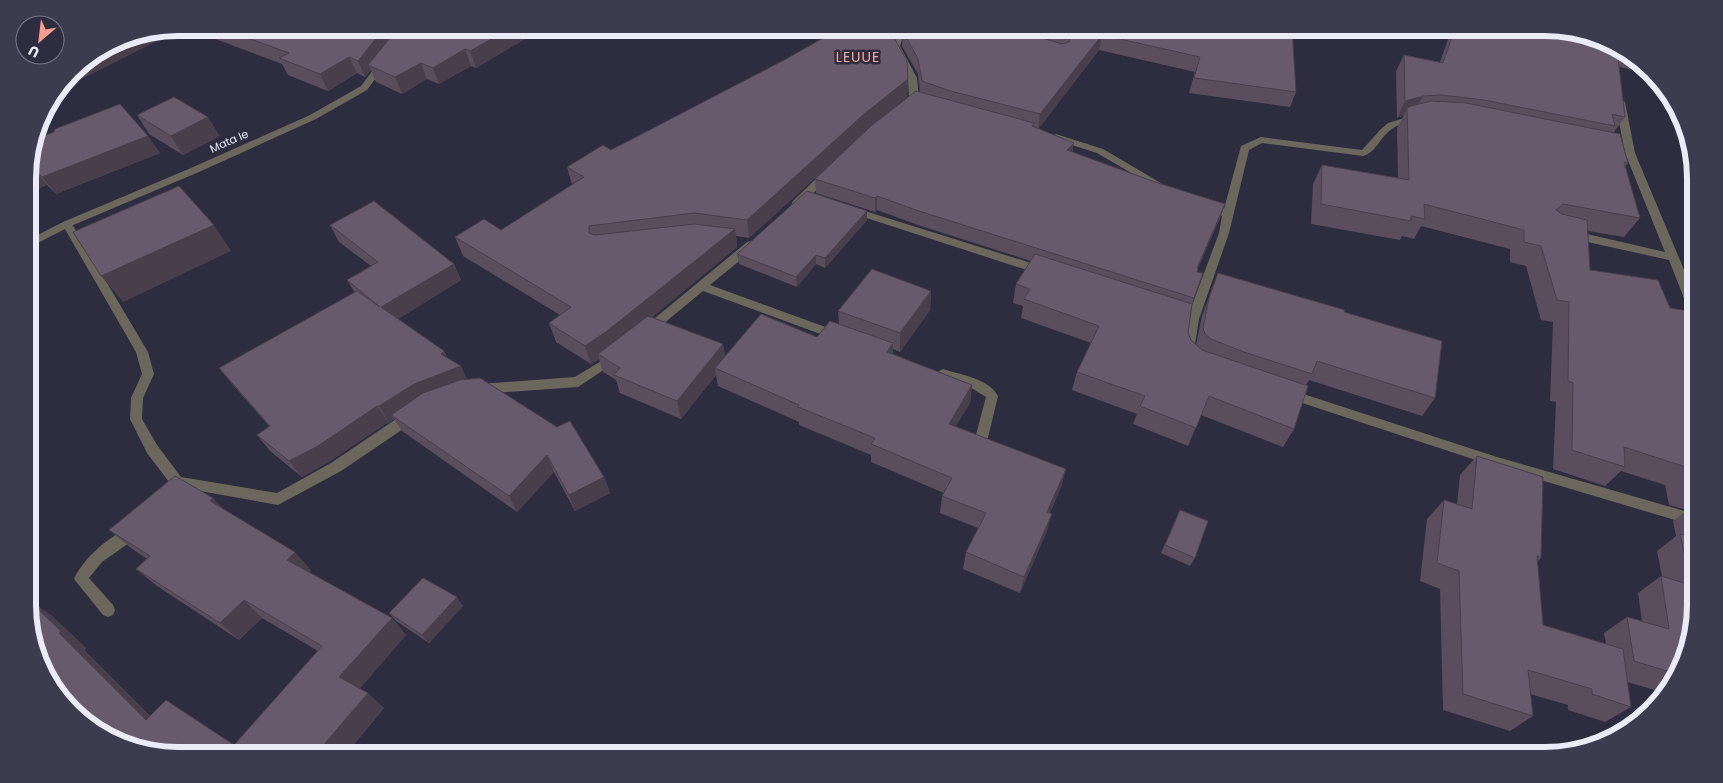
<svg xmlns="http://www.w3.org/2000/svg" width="1723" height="783" font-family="Poppins,sans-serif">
<rect width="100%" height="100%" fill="#2e2c3f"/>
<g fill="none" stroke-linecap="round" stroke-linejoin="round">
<g fill="#6c675d" fill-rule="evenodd">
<path d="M901 28H909L903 36 900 46 917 78 919 99 905 109 900 106 909 98 908 78 891 46 895 36Z"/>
<path d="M1620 99 1625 102 1635 153 1695 296V315L1689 311 1669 260 1574 239 1569 235 1574 231 1665 252 1625 153 1615 102Z"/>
<path d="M1418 114 1421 115V119C1409 122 1398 123 1388 132 1379 140 1376 152 1363 156L1262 143 1249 150 1229 233 1199 319 1194 350 1188 354 1184 353 1182 350 1187 319 1219 233 1222 216 1203 206 1208 203 1224 209 1241 146 1261 137 1362 150 1380 130 1388 123Z"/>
<path d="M1056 134 1103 149 1171 189 1170 191H1162L1097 153 1053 139 1051 137Z"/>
<path d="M826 172 831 175 830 177 801 205H793L792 203 793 201 822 173Z"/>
<path d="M852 207 1047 268 1049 271 1047 274H1039L848 212 847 210Z"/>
<path d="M67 221 72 224 148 352 154 374 143 398 142 419 157 445 181 477 277 493 331 463 405 413H415L416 417 415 421 341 471 278 505 172 486 147 453 130 419 131 398 142 374 136 352 62 224Z"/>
<path d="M751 241 755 242 756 245 755 248 710 285 842 333 844 336 842 339H834L703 291 651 334H643L641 331 643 328 747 242Z"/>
<path d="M616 352 622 356 620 359 578 387 479 394 475 392 473 389 475 386 479 384 575 377Z"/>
<path d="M943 369C961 375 988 378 998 396L986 446 981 447 976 446 974 442 986 397 973 389 939 377 937 374 939 371Z"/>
<path d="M1288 389 1497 457 1695 514V526L1497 467 1284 397 1282 394 1284 391Z"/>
<path d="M134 526 139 528 141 532 139 536 102 562 89 578 113 605 115 610 113 615 108 617 103 615 74 579C84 557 111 534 134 526Z"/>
</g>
<path fill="#6c675d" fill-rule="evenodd" d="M383 60 387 63 367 90 316 119 199 172 71 226 28 248V240L63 222 191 168 310 115 361 86 380 61Z"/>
</g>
<g fill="#594d5e">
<path d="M186 28H539L540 30 476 68 471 66 439 84 427 79 402 94 376 82 371 70 365 77 357 73 328 91 288 75 282 64Z"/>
<path d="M904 28H1292L1296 92 1290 107 1189 93 1195 72 1099 50 1039 128 1072 152 1155 182 1225 204 1220 218 1198 268 1197 272 1203 273 1192 304 1188 333 1191 340 1196 345 1202 316 1218 273 1344 312 1435 398 1422 416 1309 380 1306 385 1294 429 1283 447 1201 415 1188 446 1133 424 1137 414 1072 390 1077 372 1091 343 1021 318 1023 306 1013 303 1016 284 1031 261 918 225 877 210 875 212 816 193 815 179 870 128 749 238 736 236 737 247 652 317 723 344 725 356 817 337 839 324 838 311 931 291 930 310 900 352 893 349V354L972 385 970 403 955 427 1066 469 1061 487 1050 513 1047 531 1020 593 963 569 966 552 978 528 940 513 942 496 944 493 871 462V455L799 425V422L718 386 716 375 681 419 620 393 616 380 603 372 599 359 591 364 556 342 549 323 560 315 463 256 455 237 501 230 572 185 567 167 611 150 908 79 907 97 875 123 920 92 918 74 902 46 903 31Z"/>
<path d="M1452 28H1545L1603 39 1647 73 1619 67 1625 117 1614 132 1628 163 1625 167 1640 218 1624 237 1588 231 1590 270 1670 308 1695 312 1696 605 1684 663 1665 693 1627 682 1631 707 1605 722 1568 710V705L1530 694 1533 716 1510 731 1443 710 1440 589 1420 581 1427 519 1444 500 1457 504 1460 475 1477 456 1541 558 1537 562 1543 625 1606 644 1604 633 1627 617 1642 621 1638 593 1661 576H1662L1657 551 1676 536 1673 521 1687 510 1669 505 1665 485 1621 471 1605 486 1553 469 1556 402 1550 401 1553 322 1541 320 1526 266 1510 262V249L1421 226 1414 239 1402 236 1400 240 1311 224 1313 184 1322 165 1398 178 1397 128 1404 115 1397 118 1396 71 1404 55 1440 62Z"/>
<path d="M137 115 220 136 183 155 149 134Z"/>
<path d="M160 153 56 194 47 185 28 168Z"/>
<path d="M867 211V220L825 268 816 264 797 287 739 264 737 254Z"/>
<path d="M330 225 454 264 461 280 398 319 444 351 447 358 467 379 604 477 610 493 575 511 554 472 517 512 402 431 394 419 389 423 388 422 330 461 302 477 270 451 257 435 269 426 232 384 219 368 355 293 347 280 371 266 339 242Z"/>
<path d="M221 507 311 570 309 572 392 618 406 635 360 688 384 708 345 755 178 756 51 615 86 648 84 650 150 716 234 745 318 651 262 618 239 640 157 586 136 569 147 559 131 548 109 530Z"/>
<path d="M1180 510 1195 558 1190 566 1161 553Z"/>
<path d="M463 606 429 643 396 621 389 613Z"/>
</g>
<g fill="#493f4c">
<path d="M178 28H183L60 90 79 65 121 39Z"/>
<path d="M384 28H403L368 65 371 70 365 77 358 61Z"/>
<path d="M511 28H539L540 30 476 68 470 51Z"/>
<path d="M1102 35 1099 50 1038 129 1040 114Z"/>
<path d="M465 49 471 66 439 84 433 68Z"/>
<path d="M349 57 357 73 328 91 320 74Z"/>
<path d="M421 63 427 79 402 94 395 77Z"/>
<path d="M908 79 907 97 863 134 749 238 747 220 863 115Z"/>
<path d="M1423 96 1414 112 1407 108 1404 115 1397 118 1405 101Z"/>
<path d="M208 117 220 136 183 155 171 136Z"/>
<path d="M148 136 160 153 56 194 42 177Z"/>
<path d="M1074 143 1072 157 1067 150Z"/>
<path d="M33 168 47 185 28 194V170Z"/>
<path d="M877 196V210L875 212V198Z"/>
<path d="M1225 204 1220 218 1191 282 1197 268Z"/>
<path d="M867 211V220L825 268V258Z"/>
<path d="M214 225 231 251 123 302 101 276Z"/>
<path d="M735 229 737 247 613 349 598 354 599 359 591 364 585 346Z"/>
<path d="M816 255V264L797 287 796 277Z"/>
<path d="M454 264 461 280 390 324 381 307Z"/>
<path d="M931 291 930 310 900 352V333Z"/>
<path d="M893 343 892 362 887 352Z"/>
<path d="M723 344 726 362 715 368 716 375 681 419 677 401Z"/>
<path d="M444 351 452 368 441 354Z"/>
<path d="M461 366 469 383 391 415 394 419 389 423 379 406 414 384Z"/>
<path d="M972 385 970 403 946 442 949 424Z"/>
<path d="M377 406 388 422 330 461 302 477 289 461Z"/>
<path d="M547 455 554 472 517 512 509 496Z"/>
<path d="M1066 469 1061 487 1043 529 1047 512Z"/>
<path d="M604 477 610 493 575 511 569 495Z"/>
<path d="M213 498 231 517 210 501Z"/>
<path d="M1052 514 1047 531 1020 593 1024 577Z"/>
<path d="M295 552 311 570 304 577 287 560Z"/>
<path d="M457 597 463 606 429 643 422 635Z"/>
<path d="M29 600 51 615 86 648 84 650 169 735 146 720 59 633Z"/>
<path d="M244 600 262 618 239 640 220 623Z"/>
<path d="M392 618 406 635 356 693 339 677Z"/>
<path d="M368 693 384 708 345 755H315Z"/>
</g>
<g fill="#685a6d" stroke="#493f4c">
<path d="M220 28H384L358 61 349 57 320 74 279 58 289 53Z"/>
<path d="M398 28H511L470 51 465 49 433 68 421 63 395 77 368 65Z"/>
<path d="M841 28H881L891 32 907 61 908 79 863 115 747 220 694 213 589 226V233L595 235 694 224 735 229 607 331 585 346 549 323 571 307 455 237 484 219 501 230 584 177 567 167 603 145 611 150 786 59Z"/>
<path d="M904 28H1008L1062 44 1069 42 1070 39 1034 28H1292L1296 92 1194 78 1200 57 1102 35 1040 114 947 90 922 81 918 59 903 31Z"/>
<path d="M1455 28H1545L1603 39 1617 50 1625 117 1612 114 1615 126 1484 100 1441 95 1423 96 1405 101 1404 55 1443 63Z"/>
<path d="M916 91 1034 123 1032 126 1074 143 1067 150 1155 182 1225 204 1197 268 1198 269 1197 272 1203 273 1194 298 919 211 877 196 875 198 815 179 871 126Z"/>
<path d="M174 97 208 117 171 136 137 115Z"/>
<path d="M1432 101 1466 103 1620 134 1628 163 1624 162 1640 218 1563 204 1556 210 1562 214 1587 220 1590 270 1658 280 1670 308 1695 312V487L1691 486 1686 467 1624 447 1625 467 1572 450 1573 383 1568 381 1569 302 1557 300 1541 246 1524 242V230L1424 204 1425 219 1411 216V221L1321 204 1322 165 1409 180 1407 108 1411 106Z"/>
<path d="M120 104 148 136 42 177 33 168 28 170 36 139 54 132 55 129Z"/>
<path d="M179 186 214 225 101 276 73 232Z"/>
<path d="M807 191 867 211 825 258 816 255 796 277 737 254Z"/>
<path d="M374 201 454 264 381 307 444 351 441 354 461 366 414 384 379 406H377L318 446 289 461 257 435 270 426 219 368 357 291 380 307 347 280 378 262 330 225Z"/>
<path d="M1035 254 1192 304 1188 333 1191 340 1202 350 1308 386 1294 429 1209 396 1196 428 1140 406 1145 396 1077 372 1099 326 1024 299 1030 289 1016 284Z"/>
<path d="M872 269 931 291 900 333 838 311Z"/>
<path d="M1218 273 1345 310 1344 312 1442 341 1435 398 1317 361 1312 374 1244 352 1211 339 1205 334 1203 328 1209 298Z"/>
<path d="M761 314 817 337 830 321 893 343 887 352 972 385 949 424 1066 469 1047 512 1052 514 1024 577 966 552 986 513 942 496 952 478 871 444 875 438 798 407 799 405 715 368Z"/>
<path d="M648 316 723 344 677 401 614 375 620 368 598 354Z"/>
<path d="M480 378 557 427 570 421 604 477 569 495 547 455 509 496 391 415 423 393 460 380Z"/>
<path d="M1477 456 1543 477 1541 558 1537 556 1543 625 1623 649 1631 707 1592 694V689L1528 670 1533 716 1463 694 1459 571 1437 563 1444 500 1472 509Z"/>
<path d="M175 476 213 498 210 501 295 552 287 560 392 618 339 677 368 693 315 755 178 756 120 744 58 696 29 625V601L61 631 59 633 146 720 166 700 234 745 322 646 244 600 220 623 136 569 150 556 109 530Z"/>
<path d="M1180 510 1208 521 1195 558 1165 545Z"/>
<path d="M1680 534 1695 538 1696 605 1684 663 1677 674 1634 661 1627 617 1669 629 1661 576 1691 585Z"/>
<path d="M423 578 457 597 422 635 389 613Z"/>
</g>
<g text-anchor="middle" stroke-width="5" stroke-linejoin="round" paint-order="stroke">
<g font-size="11" fill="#ebeaf7" stroke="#2e2c3f">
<text transform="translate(229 141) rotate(-24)" y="4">Mata Ie</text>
</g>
<g font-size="14" letter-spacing="1" fill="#fcaa9c" stroke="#2e2c3f">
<text x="858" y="62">LEUUE</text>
</g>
</g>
<path d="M0 0H1723V783H0ZM178 36H1545A142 142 0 0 1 1687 178V605A142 142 0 0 1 1545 747H178A142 142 0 0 1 36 605V178A142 142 0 0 1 178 36Z" fill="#3d3b4e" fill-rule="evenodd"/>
<path fill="none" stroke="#ebeaf7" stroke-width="6" d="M178 36H1545A142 142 0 0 1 1687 178V605A142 142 0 0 1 1545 747H178A142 142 0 0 1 36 605V178A142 142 0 0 1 178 36Z"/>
<g transform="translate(40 40) rotate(208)"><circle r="24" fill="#2e2c3f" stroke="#7a7889"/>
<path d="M0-4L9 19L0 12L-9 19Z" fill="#f59d8f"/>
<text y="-8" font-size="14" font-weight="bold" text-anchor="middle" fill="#ebeaf7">U</text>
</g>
</svg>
